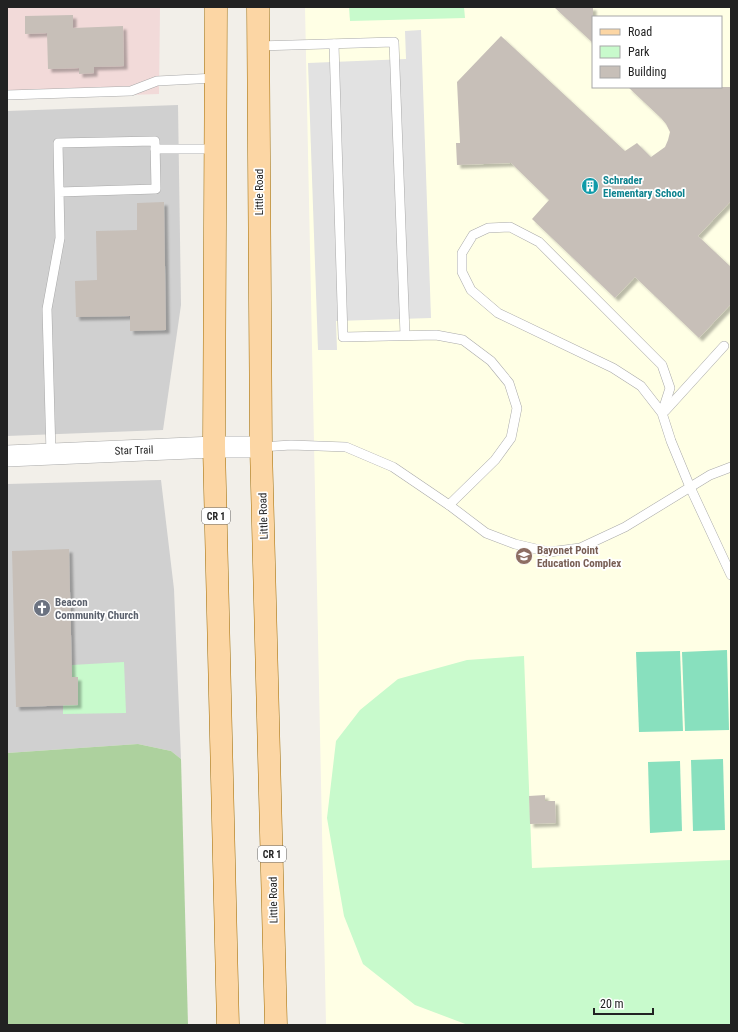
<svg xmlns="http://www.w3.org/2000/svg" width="738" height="1032" font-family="'Roboto Condensed',sans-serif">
<defs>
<filter id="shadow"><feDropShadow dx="3.5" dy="3.5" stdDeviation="1" flood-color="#0004"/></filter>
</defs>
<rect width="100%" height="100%" fill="#f2efe9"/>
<path fill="#f2dad9" d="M7 7H160L159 94 7 99Z"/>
<path fill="#ffffe5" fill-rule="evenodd" d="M305 7H731V1025H326ZM593 17H721V87H593Z"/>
<g fill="#d0d0d0">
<path d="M178 105 181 305 163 430 7 436V111Z"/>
<path d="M161 480 174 589 181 759 171 751 138 744 7 753V484Z"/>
</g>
<path fill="#add19e" d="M138 744 171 751 181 759 188 1025H7V753Z"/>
<g fill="#c8facc">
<path d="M349 7H464L465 18 350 21Z"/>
<path d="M524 656 532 868 731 860V1025H468L415 1005 363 964 344 916 327 818 336 741 360 710 398 679 467 660Z"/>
<path d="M124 662 126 713 63 714V705H78V677H72V665Z"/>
</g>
<g fill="#88e0be">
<path d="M727 650 729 730 685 731 682 652Z"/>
<path d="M680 651 683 731 639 732 636 652Z"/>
<path d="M723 759 725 830 693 831 691 760Z"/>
<path d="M680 761 682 831 650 833 648 762Z"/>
</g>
<path fill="#e2e2e2" d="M421 30 431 318 336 321 337 350H318L308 63 406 59 405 31Z"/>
<g fill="#c7bfb8" filter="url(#shadow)">
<path d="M554 7H593V43Z"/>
<path d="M73 15V28L123 26 124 66 94 67V73L79 74V68L48 69 47 33 25 34V16Z"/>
<path d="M501 36 625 151 637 143 651 157 665 147 668 140 670 132 666 124 661 118 628 87H731V201L698 236 731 267V304L699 338 635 277 615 298 532 219 549 200 511 163 457 165 456 143H460L457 82Z"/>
<path d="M164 202 166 330 130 331V316L76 317 75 281 97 280 96 231 137 230V203Z"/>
<path d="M69 549 72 677H78V705L16 707 12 551Z"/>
<path d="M545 795V801H555L556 823 530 824 529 796Z"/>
</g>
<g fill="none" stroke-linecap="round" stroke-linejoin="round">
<g stroke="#a9a9a9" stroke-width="10">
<g id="service">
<path d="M334 44 343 337 436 335 463 340 491 361 509 383 517 408 511 438 495 460 449 505"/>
<path d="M258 46 394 42 405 335"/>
<path d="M7 95 131 91 157 81 216 78"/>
<path d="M155 149H216"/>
<path d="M665 411 724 346"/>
<path d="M662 413 670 388 662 365 539 242 510 227 488 228 473 235 462 253V272L471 290 498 313 613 368 641 386 662 413 671 441 690 487 731 575"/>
<path d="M261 447 291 445 346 447 393 467 449 505 486 533 515 544 549 552 580 548 625 527 710 475 731 467"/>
<path d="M51 454 47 309 60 238 58 143 155 141 156 189 59 192"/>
</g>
</g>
<g stroke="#a9a9a9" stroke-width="22">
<path id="tertiary" d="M7 456 214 447H261"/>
</g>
<g stroke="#a06b00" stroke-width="23">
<g id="primary">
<path d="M216 7 214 447 228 1025"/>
<path d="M258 7 261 447 276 1025"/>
</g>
</g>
<use href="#service" stroke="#fff" stroke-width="9"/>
<use href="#tertiary" stroke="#fff" stroke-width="21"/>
<use href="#primary" stroke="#fcd6a4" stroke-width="22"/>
</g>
<defs>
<g id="building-disc" transform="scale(0.9)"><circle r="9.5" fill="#0f9aa8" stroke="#fff"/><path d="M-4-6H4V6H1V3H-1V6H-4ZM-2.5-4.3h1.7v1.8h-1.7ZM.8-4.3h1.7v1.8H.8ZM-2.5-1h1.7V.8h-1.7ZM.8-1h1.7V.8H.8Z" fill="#fff"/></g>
<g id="school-disc" transform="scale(0.9)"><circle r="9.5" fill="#8d6e63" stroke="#fff"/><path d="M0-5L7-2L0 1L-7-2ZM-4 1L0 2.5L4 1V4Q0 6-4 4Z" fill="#fff"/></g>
<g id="church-disc" transform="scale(0.9)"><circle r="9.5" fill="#6b7280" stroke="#fff"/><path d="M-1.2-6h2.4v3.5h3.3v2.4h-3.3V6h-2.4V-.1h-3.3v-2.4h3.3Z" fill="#fff"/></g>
</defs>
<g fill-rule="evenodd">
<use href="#building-disc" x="590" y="186"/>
<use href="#school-disc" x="524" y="556"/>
<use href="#church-disc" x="42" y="608"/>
</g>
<g text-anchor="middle" stroke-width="3.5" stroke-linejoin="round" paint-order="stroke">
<g fill="#fff" stroke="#646464" stroke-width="1">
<rect x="202" y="508" width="28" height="16" rx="3"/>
<rect x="258" y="846" width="28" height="16" rx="3"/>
</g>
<g font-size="10" font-weight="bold" fill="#222">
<text x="216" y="520">CR 1</text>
<text x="272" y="858">CR 1</text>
</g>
<g font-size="11" font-weight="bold" fill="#0d838f" stroke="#fff" text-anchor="start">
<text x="603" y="184">Schrader<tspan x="603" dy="13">Elementary School</tspan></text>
</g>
<g font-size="11" fill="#222" stroke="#fff">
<text transform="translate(259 192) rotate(-90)" y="4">Little Road</text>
<text transform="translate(134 450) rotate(-2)" y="4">Star Trail</text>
<text transform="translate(263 516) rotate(-92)" y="4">Little Road</text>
<text transform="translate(273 900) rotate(-91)" y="4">Little Road</text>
</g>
<g font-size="11" font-weight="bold" fill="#785e54" stroke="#fff" text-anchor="start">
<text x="537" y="554">Bayonet Point<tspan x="537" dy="13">Education Complex</tspan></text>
</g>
<g font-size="11" font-weight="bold" fill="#5b616d" stroke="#fff" text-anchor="start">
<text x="55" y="606">Beacon<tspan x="55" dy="13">Community Church</tspan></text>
</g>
</g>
<rect width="738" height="1032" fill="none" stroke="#222222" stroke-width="16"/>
<rect x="592" y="16" width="130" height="72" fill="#ffffff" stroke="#a7a7a7"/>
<rect x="600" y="29" width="20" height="6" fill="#fcd6a4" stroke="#a7a7a7"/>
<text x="628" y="36" font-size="12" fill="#222222">Road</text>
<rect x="600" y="46" width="20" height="12" fill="#c8facc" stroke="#a7a7a7"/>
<text x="628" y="56" font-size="12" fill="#222222">Park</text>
<rect x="600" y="66" width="20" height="12" fill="#c7bfb8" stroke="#a7a7a7"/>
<text x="628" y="76" font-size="12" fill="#222222">Building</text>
<path d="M594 1008v6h59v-6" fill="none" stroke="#222222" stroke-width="2"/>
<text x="600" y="1008" font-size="12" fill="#222222" stroke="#ffffff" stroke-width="3" paint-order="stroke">20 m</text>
</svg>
